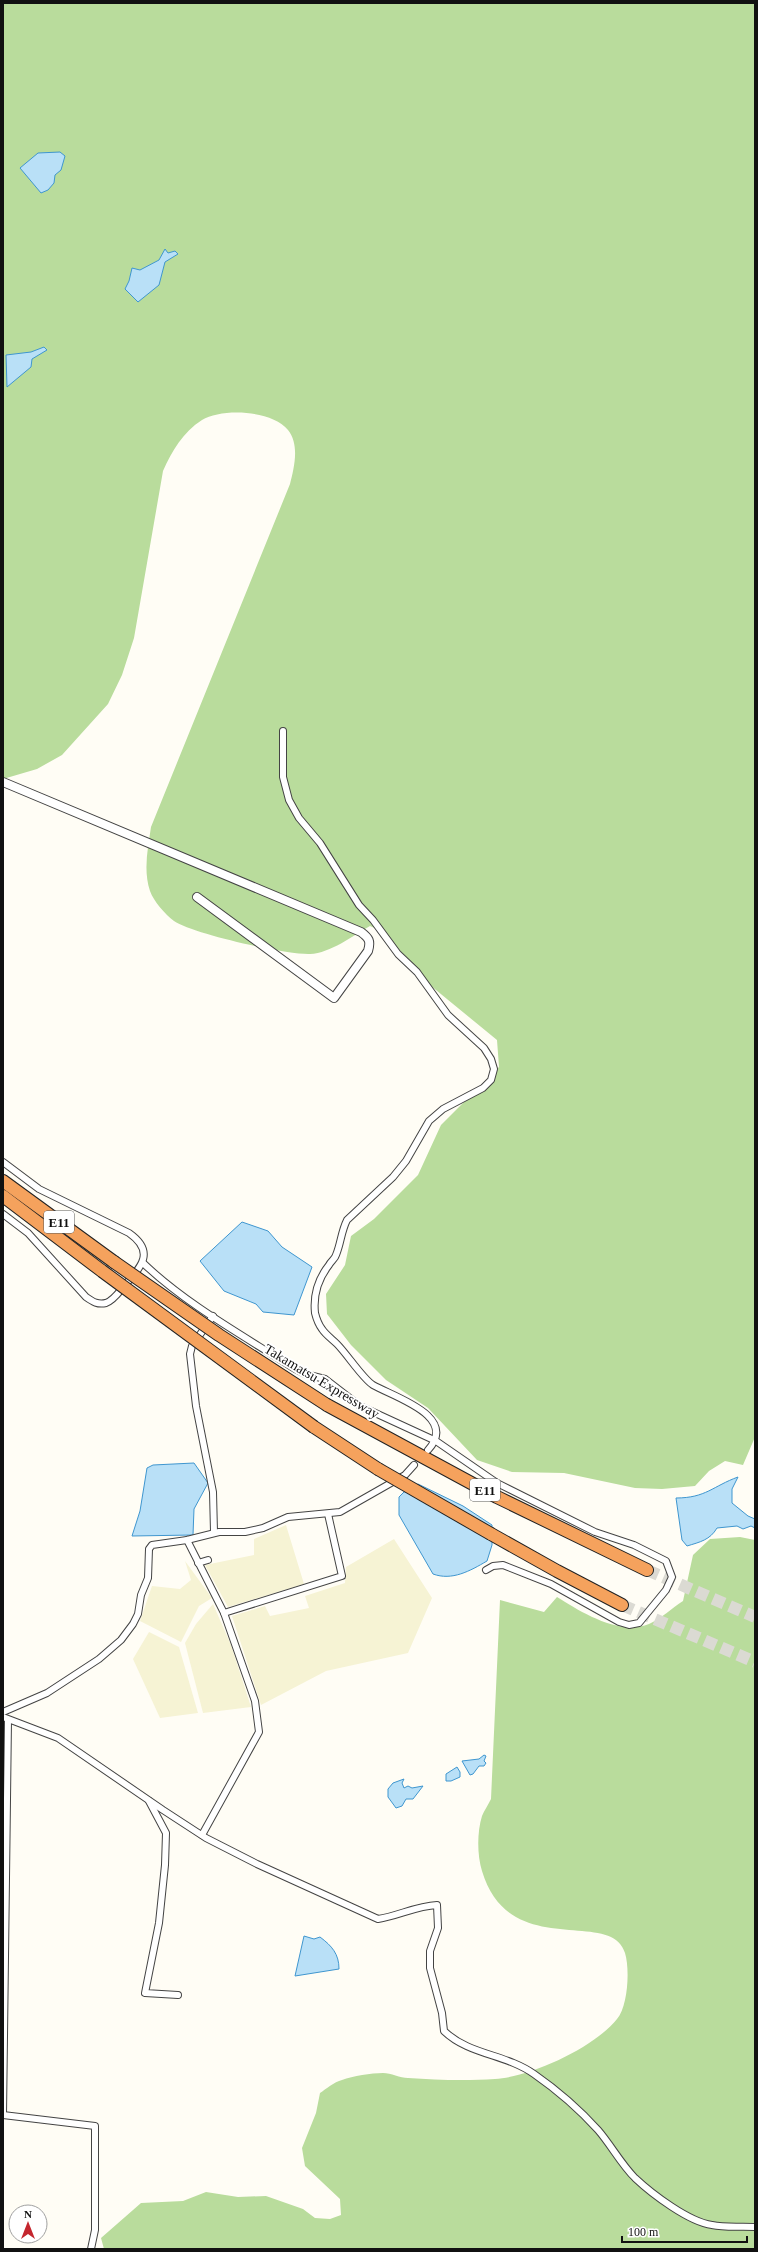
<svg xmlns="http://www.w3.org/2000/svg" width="758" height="2252" font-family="'Times New Roman',serif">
<rect width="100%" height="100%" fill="#fffdf5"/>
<g fill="#f6f3d4">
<path d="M286 1525 304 1584 228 1607 205 1565 254 1555V1539Z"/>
<path d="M394 1539 432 1598 408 1653 326 1671 261 1705 232 1616 265 1606 270 1616 309 1608 305 1596 345 1583 346 1567Z"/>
<path d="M185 1561 212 1598 199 1606 181 1642 140 1621 152 1586 180 1589 191 1580Z"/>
<path d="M213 1604 231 1645 251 1707 203 1713 185 1643 196 1624Z"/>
<path d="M149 1632 179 1647 198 1713 160 1718 133 1659Z"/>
</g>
<g fill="#b9dc9c">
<path d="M3 3H755V1437L743 1465 725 1461 709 1471 695 1486 662 1489 635 1488 564 1473 512 1472 477 1460 428 1408 386 1380 351 1345 327 1314 326 1294 345 1265 351 1236 374 1219 418 1175 441 1125 499 1067 497 1040 425 981 381 931 370 926C352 936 331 953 310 954 287 955 193 934 174 921 165 914 154 902 150 891 143 870 148 848 151 827L290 484C294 468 300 445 288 430 272 410 222 408 202 420 183 432 172 451 163 471L134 638 122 675 108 704 62 755 37 769 3 779Z"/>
<path d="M740 1537 755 1540V2249H104L101 2238 141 2203 183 2201 206 2192 238 2197 266 2196 303 2209 315 2218 330 2219 341 2215 340 2199 305 2166 302 2148 316 2113 320 2093C326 2089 334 2082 342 2080 353 2076 371 2073 383 2073 391 2073 400 2078 408 2078 436 2080 467 2081 495 2079 531 2077 595 2047 617 2019 628 2006 630 1969 625 1953 612 1907 509 1962 482 1871 477 1855 477 1832 482 1816 484 1811 488 1805 491 1799L500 1600 544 1612 557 1597C581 1612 619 1636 649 1624 661 1619 672 1608 683 1601L693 1555 710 1539Z"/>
</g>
<g fill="#b9e0f7" stroke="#3f96cf">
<path d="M60 152 65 156 61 170 55 175 54 183 48 190 41 193 20 168 38 153Z"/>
<path d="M165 249 168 253 175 251 178 254 165 262 159 285 138 302 125 289 129 281 132 268 140 270 159 260Z"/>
<path d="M44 347 47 350 32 359 31 367 7 387 6 355 31 352Z"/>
<path d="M242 1222 268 1231 282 1247 312 1267 294 1315 263 1312 256 1304 224 1291 200 1261Z"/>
<path d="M194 1463 208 1483 194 1509 193 1535 132 1536 140 1511 147 1468 153 1465Z"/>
<path d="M738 1477 732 1489V1503L748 1516 755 1519V1528L751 1526 743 1529 737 1526 717 1528C710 1540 700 1542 687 1546L682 1540 676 1498C706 1498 713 1486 738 1477Z"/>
<path d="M418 1484 463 1506 492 1525V1545L487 1561C470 1571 452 1581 433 1574L399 1515V1497L404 1492Z"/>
<path d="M484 1755 486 1756 484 1761 486 1763 484 1766H479L473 1774 470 1775 462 1761 479 1759Z"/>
<path d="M457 1767 460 1772V1777L451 1781H446V1774Z"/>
<path d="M404 1779 402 1783 404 1788 408 1786 412 1788 423 1786 413 1799H406L402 1806 396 1808 388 1797V1789L393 1783Z"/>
<path d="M304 1936 314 1939 320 1937C332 1946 339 1954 339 1969L295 1976Z"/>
</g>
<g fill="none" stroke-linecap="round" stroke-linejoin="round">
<g stroke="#dbdad3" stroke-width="12" stroke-dasharray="12 6" stroke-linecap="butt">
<path d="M647 1570 755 1617"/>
<path d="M622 1605 755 1662"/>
</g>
<g stroke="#444" stroke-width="8">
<g id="minor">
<path d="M283 731V777L289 800 299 818 320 843 359 905 373 920 398 954 417 972 448 1015 484 1048 491 1059 494 1069 491 1080 483 1088 443 1109 429 1121 406 1161 393 1177 347 1220C341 1232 341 1243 336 1255 335 1259 331 1261 329 1265 318 1279 313 1294 315 1313 316 1317 319 1325 322 1329 326 1335 332 1339 337 1344 347 1354 363 1379 373 1385 394 1397 459 1416 428 1450"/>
<path d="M3 1162 39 1189 129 1233C156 1252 141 1267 124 1286 119 1292 114 1300 106 1303 98 1305 93 1302 86 1297L28 1233 3 1214"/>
<path d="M143 1263C187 1305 244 1336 295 1369L305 1374 325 1379 360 1406 436 1441 497 1483 595 1532 634 1545 666 1561 672 1577 666 1590 639 1623 629 1625 619 1622 551 1584 503 1565 493 1566 486 1570"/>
<path d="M213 1316 192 1346 190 1354 196 1406 213 1492 214 1532"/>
<path d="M187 1540 224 1613 255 1701 259 1732 202 1835"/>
<path d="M198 1563 208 1560"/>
<path d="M224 1613 342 1576 328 1514"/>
<path d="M3 1712 47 1693 99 1659 121 1640 133 1624 138 1614 141 1595 148 1578 149 1549 152 1545 187 1540 219 1532H245L263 1528 288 1517 340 1512 405 1475 414 1465"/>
<path d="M3 1717 58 1738 163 1810 206 1838 257 1864 378 1919C398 1916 416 1906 437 1905L438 1928 430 1951V1968L442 2013 444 2031C469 2055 506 2054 534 2074 557 2090 579 2109 598 2130 611 2145 621 2164 635 2178 652 2194 689 2222 712 2225 726 2228 741 2226 755 2227"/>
<path d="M149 1801 166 1833 165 1865 159 1923 145 1993 178 1995"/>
<path d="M3 2115 8 1720"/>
<path d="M3 2115 95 2126V2230L91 2249"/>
</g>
</g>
<g stroke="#444" stroke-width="10">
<path id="tertiary" d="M3 782 361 932C369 938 371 941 368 951L334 998 197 897"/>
</g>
<g stroke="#222" stroke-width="14">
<g id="motorway">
<path d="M3 1181 114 1262"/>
<path d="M3 1196 102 1271"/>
<path d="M327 1405 497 1497 647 1570"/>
<path d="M314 1427 378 1469"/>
<path d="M491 1534 557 1571 622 1605"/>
</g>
</g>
<use href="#minor" stroke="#fff" stroke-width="6"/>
<use href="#tertiary" stroke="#fff" stroke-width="8"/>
<use href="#motorway" stroke="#f5a25d" stroke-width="12"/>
<g stroke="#222" stroke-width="14" stroke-linecap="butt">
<g id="motorway-bridge">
<path d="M114 1262 219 1335 327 1405"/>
<path d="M102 1271 314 1427"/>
<path d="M378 1469 491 1534"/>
</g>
</g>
<use href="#motorway-bridge" stroke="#f5a25d" stroke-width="12"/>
</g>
<g text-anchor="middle" stroke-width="4" stroke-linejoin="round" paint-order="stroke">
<g fill="#fff" stroke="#585858" stroke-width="1">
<rect x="44" y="1211" width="30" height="22" rx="3"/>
<rect x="470" y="1479" width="30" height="22" rx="3"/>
</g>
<g font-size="13" font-weight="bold" fill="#111">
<text x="59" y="1227">E11</text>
<text x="485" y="1495">E11</text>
</g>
<g font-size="14" fill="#111" stroke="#fff">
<text transform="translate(322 1381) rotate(31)" y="5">Takamatsu Expressway</text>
</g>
</g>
<rect width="758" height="2252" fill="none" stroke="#111111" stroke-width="8"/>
<g transform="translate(28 2224)"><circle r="19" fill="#ffffff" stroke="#a0a0a0"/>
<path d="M0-3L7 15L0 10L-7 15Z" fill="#c4262e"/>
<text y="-6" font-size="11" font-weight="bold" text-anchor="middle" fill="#111111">N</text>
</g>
<path d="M622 2236v6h125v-6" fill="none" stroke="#111111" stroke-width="2"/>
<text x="628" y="2236" font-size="12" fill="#111111" stroke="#ffffff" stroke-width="3" paint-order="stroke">100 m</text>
</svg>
